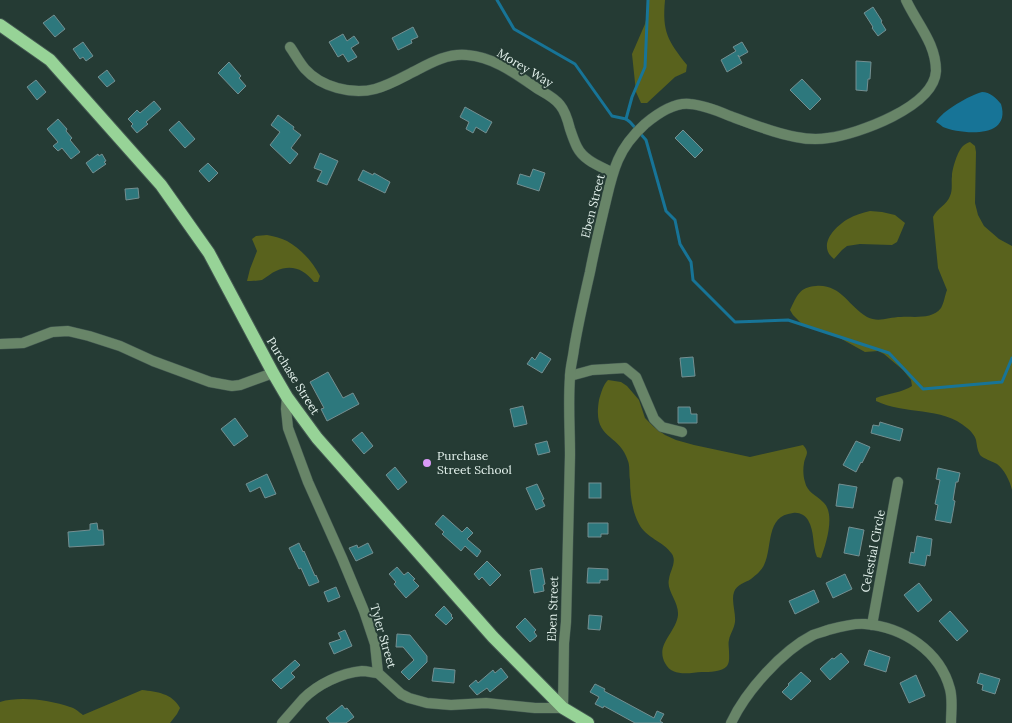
<svg xmlns="http://www.w3.org/2000/svg" width="1012" height="723" font-family="Lora,serif">
<rect width="100%" height="100%" fill="#253b34"/>
<g fill="#59621d">
<path d="M648 0H665C662 32 668 41 687 65L686 72 675 77 647 103H641L636 92 632 54 645 24 648 12Z"/>
<path d="M970 142 975 146 976 152 975 203 978 215 984 226 999 239 1012 246V490C1010 481 1004 469 997 464 992 461 984 459 980 455 977 450 977 445 976 440 975 436 971 431 967 428 942 406 904 415 876 401V398C886 394 904 392 912 386L911 380 903 370 884 354 878 351 865 352 838 337 802 324 793 315 790 310C797 296 799 287 816 286 841 284 848 306 867 317 879 323 888 317 901 317 913 316 932 320 941 308 944 303 945 295 947 290L938 268 933 217C937 208 947 205 950 196 953 189 951 182 952 176 952 169 958 150 963 146 965 144 967 143 970 142Z"/>
<path d="M870 211 882 212 895 215 905 223 897 242 892 245 860 244 847 246 842 250 834 259C817 246 834 227 848 219 855 215 862 213 870 211Z"/>
<path d="M267 235C273 236 281 238 287 241 301 249 313 262 320 276L318 282H314C304 269 291 264 276 271 271 273 267 277 262 280 258 281 251 281 247 281L250 269 257 251 252 239 256 236Z"/>
<path d="M608 380 621 382 627 386 639 400 645 418 654 427 665 435 676 440 694 445 750 457 803 445C810 453 806 454 804 463 803 469 803 476 805 482 807 492 816 495 823 502 836 513 826 544 821 558L817 557C812 545 815 532 808 520 805 515 799 512 793 513 765 516 773 547 764 565 762 570 756 575 751 579 745 583 737 584 734 592 731 601 736 613 735 622 734 629 730 634 729 640 728 643 729 648 729 651 729 656 730 662 727 666 722 672 709 672 702 672 689 673 672 677 665 663 655 644 676 633 678 615 679 601 666 591 669 579 670 571 677 562 672 554 663 541 646 538 639 524 632 511 630 494 630 480 629 474 630 466 628 461 619 432 592 441 599 400 601 393 603 385 608 380Z"/>
<path d="M142 690C157 692 172 693 180 708L177 714 170 723H0V702C20 696 50 700 70 707 75 708 79 712 83 715Z"/>
</g>
<path fill="#177497" d="M982 92C990 92 996 98 1001 104 1012 140 960 134 943 127 941 125 939 124 936 122 942 111 970 95 982 92Z"/>
<g fill="none" stroke-linecap="round" stroke-linejoin="round">
<g stroke="#177497" stroke-width="3">
<path d="M497 0 514 29 575 64 612 116 626 119 630 122 646 140 666 211 675 220 680 244 691 262 693 280 735 322 788 320 889 353 923 389 1002 382 1012 358"/>
<path d="M626 119 632 97 645 67 648 0"/>
</g>
</g>
<g fill="#2d787d" stroke="#748f91">
<path d="M873 7 882 21 881 22 886 30 878 36 872 28 873 27 864 13Z"/>
<path d="M54 15 65 29 55 37 43 23Z"/>
<path d="M413 27 418 37 411 40 412 43 398 50 392 38Z"/>
<path d="M343 34 347 41 354 36 359 43 351 48 357 57 348 62 343 54 338 57 329 42Z"/>
<path d="M83 42 93 56 86 61 83 57 80 59 73 49Z"/>
<path d="M742 42 748 52 739 57 738 55 742 63 727 72 721 60 736 51 733 47Z"/>
<path d="M856 61 871 62 870 79H868L867 91 856 90Z"/>
<path d="M229 62 241 76 239 78 246 86 238 94 218 73Z"/>
<path d="M107 70 115 81 107 87 98 77Z"/>
<path d="M802 79 821 99 810 110 790 90Z"/>
<path d="M36 80 46 92 37 100 27 87Z"/>
<path d="M154 101 161 109 146 122 148 124 137 133 131 126 133 124 128 119 137 110 140 113Z"/>
<path d="M465 107 492 122 486 133 476 127 473 133 466 129 469 122 460 117Z"/>
<path d="M278 115 294 127 293 129 301 135 291 148 298 154 290 164 270 145 280 132 271 125Z"/>
<path d="M58 119 67 129 66 131 72 138 70 140 80 152 71 159 62 148 58 151 53 146 58 142 47 129Z"/>
<path d="M179 121 195 139 185 148 169 130Z"/>
<path d="M683 130 703 150 695 158 675 138Z"/>
<path d="M320 153 338 161 327 185 317 181 322 171 314 168Z"/>
<path d="M98 154 99 156 102 154 106 161 104 162 106 164 93 173 86 163Z"/>
<path d="M208 163 218 173 209 182 199 171Z"/>
<path d="M533 169 545 173 539 191 517 184 520 174 530 177Z"/>
<path d="M363 170 373 175 374 173 390 182 385 193 358 180Z"/>
<path d="M138 188 139 198 126 200 125 189Z"/>
<path d="M540 352 551 359 542 373 527 364 532 357 535 360Z"/>
<path d="M693 357 695 376 682 377 680 358Z"/>
<path d="M328 372 343 398 353 393 359 404 327 421 321 409 324 408 310 382Z"/>
<path d="M523 406 527 424 514 427 510 409Z"/>
<path d="M678 407H690L691 414H697V423H678Z"/>
<path d="M235 418 248 436 234 446 221 429Z"/>
<path d="M880 422 903 429 900 441 871 433 873 425 879 426Z"/>
<path d="M362 432 373 446 364 454 352 440Z"/>
<path d="M547 441 550 452 538 455 535 444Z"/>
<path d="M856 441 870 447 862 463 861 462 856 472 843 465Z"/>
<path d="M395 467 407 482 398 490 386 475Z"/>
<path d="M938 468 960 473 958 482H956L953 500 955 501 951 523 935 520 938 505 935 504 940 480 936 479Z"/>
<path d="M267 474 276 494 265 498 260 487 250 492 246 484Z"/>
<rect x="589" y="483" width="12" height="15"/>
<path d="M537 484 544 499 542 500 545 506 536 510 526 488Z"/>
<path d="M839 484 857 487 853 508 836 506Z"/>
<path d="M443 515 462 532 467 527 473 533 467 539 481 551 477 557 465 546 461 551 442 534 444 532 435 524Z"/>
<path d="M97 523 98 530H103L104 545 69 547 68 532 90 530V524Z"/>
<path d="M588 523H608V534H601V537H588Z"/>
<path d="M849 527 864 530 859 556 844 553Z"/>
<path d="M917 536 932 539 930 556 927 555 925 566 909 563 911 552 914 553Z"/>
<path d="M299 543 303 552 304 551 315 576 316 575 319 582 309 586 301 568 299 569 289 548Z"/>
<path d="M368 543 373 553 356 561 349 548 357 545 358 548Z"/>
<path d="M487 561 501 575 490 586 482 577 479 580 474 574Z"/>
<path d="M397 567 404 575 408 572 415 579 413 580 419 586 406 598 394 584 396 582 389 574Z"/>
<path d="M542 568 545 584 543 585 544 591 534 593 530 570Z"/>
<path d="M588 568 608 569V580H600V583H587Z"/>
<path d="M845 574 852 589 833 598 826 583Z"/>
<path d="M919 583 932 600 918 612 904 595Z"/>
<path d="M336 587 340 597 328 602 324 592Z"/>
<path d="M814 590 819 602 795 614 789 601Z"/>
<path d="M444 606 452 615 451 616 453 618 446 625 435 615Z"/>
<path d="M950 611 968 631 957 641 939 621Z"/>
<path d="M589 615 602 616 600 630 588 629Z"/>
<path d="M525 618 536 630 534 632 537 636 530 642 516 627Z"/>
<path d="M345 630 352 646 334 654 329 643 341 639 338 633Z"/>
<path d="M397 634 410 635 427 656V662L409 680 401 672 414 660 403 647H396Z"/>
<path d="M869 650 890 657 886 672 864 665Z"/>
<path d="M841 653 849 662 830 680 820 669 832 658 834 659Z"/>
<path d="M295 660 300 665 291 673 295 677 281 689 272 680Z"/>
<path d="M434 668 455 670 454 683 432 681Z"/>
<path d="M501 668 508 677 490 692 487 688 477 695 469 686 476 680 478 683 493 670 495 673Z"/>
<path d="M801 672 811 681 791 700 782 692 789 685 788 684Z"/>
<path d="M980 673 1000 679 995 694 982 690 983 685 977 683Z"/>
<path d="M916 675 925 696 909 703 900 683Z"/>
<path d="M595 684 605 689 604 691 654 718 657 711 664 714 660 721 663 723H635L604 706 603 708 595 704 599 697 590 692Z"/>
<path d="M342 705 345 709 347 708 354 717 346 723H330L326 718Z"/>
</g>
<g fill="none" stroke-linecap="round" stroke-linejoin="round">
<g stroke="#435851" stroke-width="11">
<g id="minor">
<path d="M290 47C295 54 299 62 305 69 321 87 352 95 375 89 390 85 403 77 417 70 432 62 449 53 467 55 494 57 516 74 538 89 545 93 555 98 560 105 565 111 568 121 570 129 572 135 574 141 577 147 584 161 600 166 613 173"/>
<path d="M0 344 23 343 52 332 68 331 89 336 120 346 153 361 210 382 232 386 240 385 273 373"/>
<path d="M570 376 592 370 625 368 636 377 654 419 662 427 682 432"/>
<path d="M287 397 286 409 288 428 308 482 342 558 364 611 375 644 378 673 401 694 409 698 427 703 451 705 486 703 535 708H563L564 643 566 622C567 566 569 511 570 455 570 429 568 403 570 377 570 368 573 358 574 349 578 324 584 298 590 272 594 251 599 230 604 209 608 193 611 176 618 160 624 146 634 134 645 124 657 114 674 102 690 104 704 105 718 111 730 116 752 124 773 133 796 137 806 139 817 140 828 138 858 134 934 107 936 71 936 43 917 24 906 0"/>
<path d="M872 625 898 482"/>
<path d="M282 723C289 715 296 707 303 699 318 684 341 673 362 671 368 671 373 673 378 673"/>
<path d="M731 723C746 691 782 651 813 635 818 633 823 632 828 630 839 627 853 623 865 624 903 627 940 651 950 689 953 700 951 712 951 723"/>
</g>
</g>
<g stroke="#435851" stroke-width="14">
<path id="major" d="M0 25 50 60 161 185 209 253 273 373 287 397 317 438 493 637 563 708 588 723"/>
</g>
<use href="#minor" stroke="#688568" stroke-width="10"/>
<use href="#major" stroke="#97d397" stroke-width="12"/>
</g>
<circle fill="#da9af7" stroke="#253b34" stroke-width="2" cx="427" cy="463" r="5"/>
<g text-anchor="middle" stroke-width="4" stroke-linejoin="round" paint-order="stroke">
<g font-size="12" fill="#e3f1ec" stroke="#253b34">
<text transform="translate(525 68) rotate(31)" y="4">Morey Way</text>
<text transform="translate(593 206) rotate(-76)" y="4">Eben Street</text>
<text transform="translate(293 376) rotate(58)" y="4">Purchase Street</text>
<text transform="translate(873 551) rotate(-79)" y="4">Celestial Circle</text>
<text transform="translate(553 609) rotate(-88)" y="4">Eben Street</text>
<text transform="translate(383 636) rotate(74)" y="4">Tyler Street</text>
</g>
<g font-size="12" fill="#e3f1ec" stroke="#253b34" text-anchor="start">
<text x="437" y="460">Purchase<tspan x="437" dy="14">Street School</tspan></text>
</g>
</g>
</svg>
